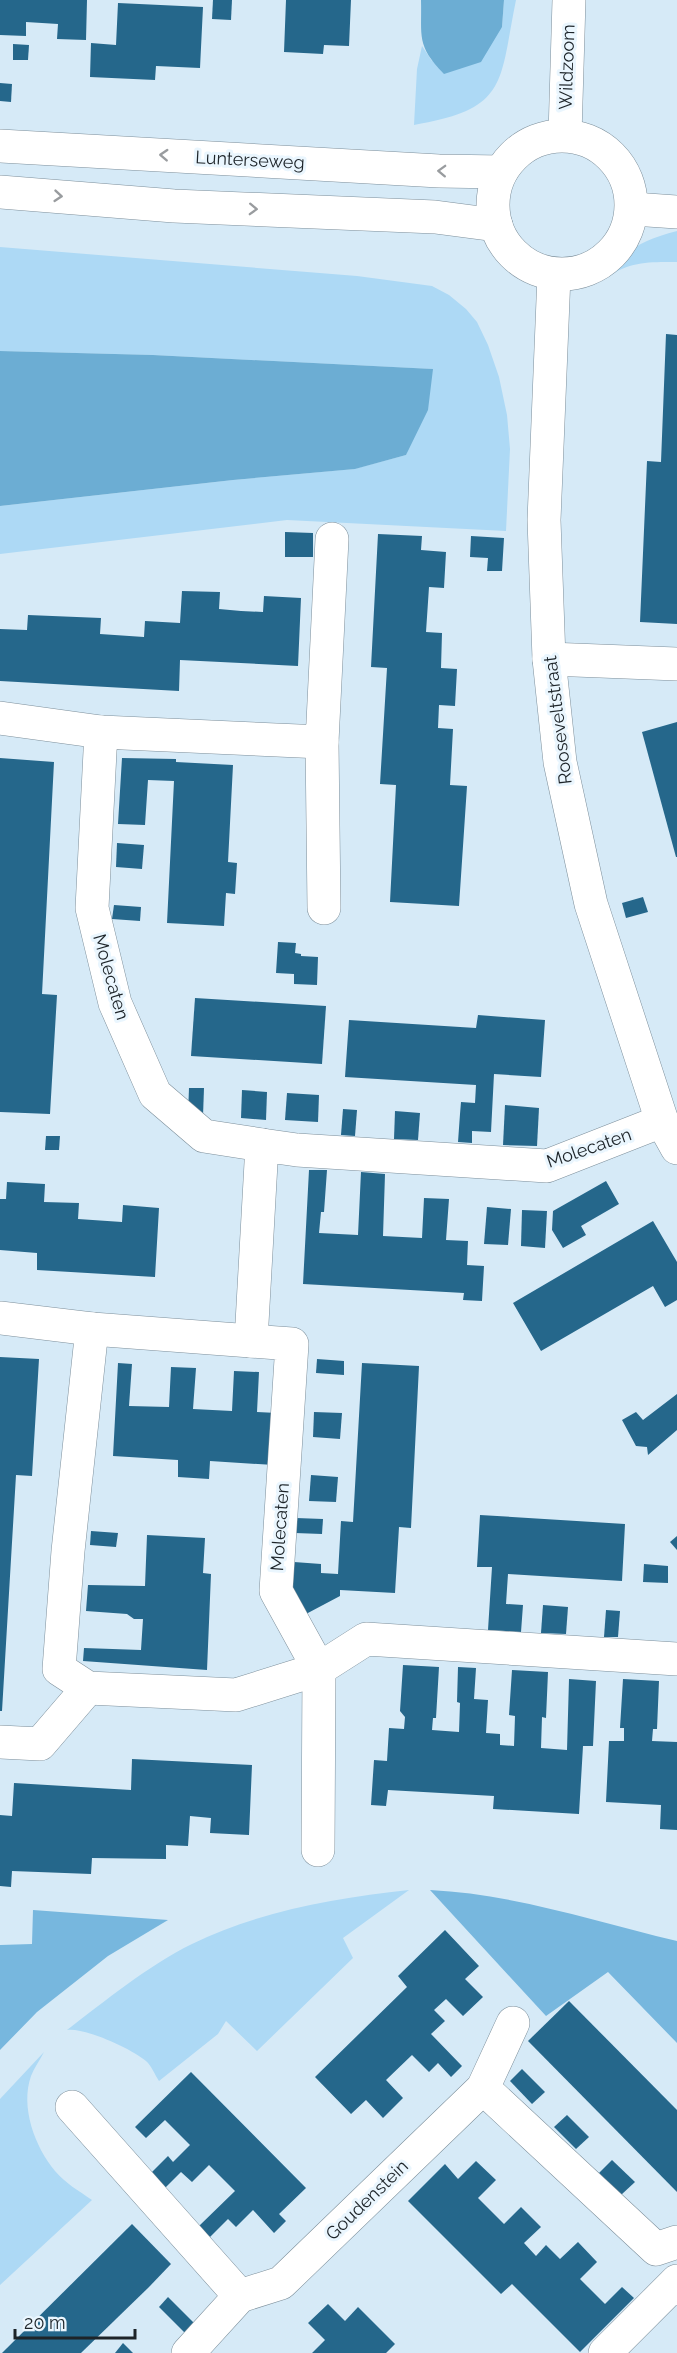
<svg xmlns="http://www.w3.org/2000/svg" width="677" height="2353" font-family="Raleway,sans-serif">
<rect width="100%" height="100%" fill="#d6eaf7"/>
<g fill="#add9f5">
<path d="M504 0H516C499 83 509 109 414 125L417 69 422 46 432 61 502 27Z"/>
<path d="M677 231V262C653 262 628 261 609 277 626 247 644 240 677 231Z"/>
<path d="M0 247 357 276 432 286 449 295 466 309 477 322 488 345 499 377 507 415 510 449 506 531 287 520 0 554V506L233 480 354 469 406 455 432 369 153 355 0 351Z"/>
<path d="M409 1890 343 1938 353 1958 257 2051 226 2021 218 2034 159 2081C155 2075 151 2065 146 2061 132 2049 84 2027 67 2030 105 2001 149 1965 192 1944 260 1911 335 1898 409 1890Z"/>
<path d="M44 2052C40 2060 34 2068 31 2076 20 2107 35 2147 55 2171 65 2183 79 2191 92 2200L0 2285V2099Z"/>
</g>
<g fill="#77b7de">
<path d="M430 1890C514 1894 596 1922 677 1941V2043L608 1972 546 2016Z"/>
<path d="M33 1910 168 1920 108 1956 37 2012 0 2050V1945L32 1944Z"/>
</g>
<g fill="#6cadd3">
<path d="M421 0H504L502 27 481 62 444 74C416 45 422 37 421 0Z"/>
<path d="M0 351 153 355 433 369 428 410 406 455 355 469 233 480 0 506Z"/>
</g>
<g fill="#25678b">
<path d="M0 0H87L86 40 57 39 58 24 26 22V36L0 35Z"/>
<path d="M213 0H232L231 20 212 19Z"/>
<path d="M286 0H351L349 46 324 45 323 54 284 52Z"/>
<path d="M118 3 203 7 200 68 156 66 155 80 90 77 91 43 116 45Z"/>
<path d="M13 44 29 45 28 60H13Z"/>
<path d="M0 83 12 84 11 102 0 101Z"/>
<path d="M666 334 677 335V624L640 622 647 461 661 462Z"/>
<path d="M285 532 313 533V557H285Z"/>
<path d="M378 534 422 536 421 550 446 552 444 588 429 587 426 632 442 633 441 668 457 669 455 706 439 705 438 728 453 729 450 785 467 786 459 906 390 902 396 785 380 784 387 668 371 667Z"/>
<path d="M471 536 504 538 502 571H487L488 558 470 557Z"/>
<path d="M182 591 220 592 219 609 241 611 263 612 264 596 301 598 298 666 180 660 179 691 0 681V629L27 630 28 615 101 618 100 634 144 637 145 621 180 623Z"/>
<path d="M677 722V857H676L642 732Z"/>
<path d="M0 758 54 762 42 994 57 995 50 1114 0 1112Z"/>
<path d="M122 758 176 759V762L233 765 228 862 237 863 235 894 226 893 224 926 167 923 174 781 148 780 145 825 118 824Z"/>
<path d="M117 843 144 845 142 869 116 867Z"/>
<path d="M643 897 648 912 626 918 622 903Z"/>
<path d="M114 905 141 907 140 921 112 919Z"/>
<path d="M278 942 296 943 295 953 301 954V956L318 957 317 985 294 984V974L276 973Z"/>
<path d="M195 998 326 1006 322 1064 191 1056Z"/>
<path d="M478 1015 545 1020 541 1077 494 1074 491 1132 472 1131V1143L458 1142 460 1114 461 1102 475 1103 476 1085 345 1077 349 1020 476 1028Z"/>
<path d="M189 1088H204L203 1116 188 1115Z"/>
<path d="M242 1090 267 1092 266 1120 241 1118Z"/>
<path d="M287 1093 319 1095 318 1122 285 1120Z"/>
<path d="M505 1105 539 1108 537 1146 503 1145Z"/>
<path d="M343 1109 357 1110 355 1136 341 1135Z"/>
<path d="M395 1111 420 1113 418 1140 394 1139Z"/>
<path d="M46 1136H60L59 1150H45Z"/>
<path d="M309 1170H327L324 1212H321L319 1233 358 1235 361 1172 385 1174 383 1236 422 1238 424 1198 449 1199 446 1240 468 1241 467 1265 484 1266 482 1301 463 1300 464 1293 303 1284Z"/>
<path d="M606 1181 619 1204 581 1226 586 1235 563 1248 552 1230 553 1211Z"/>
<path d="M7 1182 45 1184 44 1202 79 1203 78 1219 122 1222 123 1205 159 1208 155 1277 37 1270V1253L0 1250V1199H6Z"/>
<path d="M487 1207 511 1209 508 1245 484 1244Z"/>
<path d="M522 1210 547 1211 545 1248 521 1246Z"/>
<path d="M653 1221 677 1262V1300L665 1307 653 1286 541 1351 513 1303Z"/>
<path d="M0 1357 39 1359 32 1476 16 1475 2 1711H0Z"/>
<path d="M317 1359 344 1361V1375L316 1373Z"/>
<path d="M118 1363 132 1364 129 1406 169 1407 171 1367 196 1368 193 1409 232 1411 234 1371 259 1372 257 1412 277 1413 274 1465 210 1461 209 1479 178 1477V1460L113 1456Z"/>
<path d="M362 1363 419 1366 411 1528 399 1527 395 1593 340 1590V1596L306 1614 292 1587 294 1562 321 1564V1573L338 1574 341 1521 353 1522Z"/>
<path d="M677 1394V1430L648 1455 647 1447 636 1446 622 1420 636 1412 643 1420Z"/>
<path d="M314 1412 342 1413 340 1439 313 1437Z"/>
<path d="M311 1475 338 1477 336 1502 309 1501Z"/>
<path d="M480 1515 625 1524 622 1581 508 1574 506 1604 523 1605 521 1632 488 1630 492 1567H477Z"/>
<path d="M296 1518 323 1519 322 1534 295 1533Z"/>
<path d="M91 1531 118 1533 116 1547 90 1545Z"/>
<path d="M147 1535 205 1538 203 1573 211 1574 207 1670 83 1661 84 1648 141 1650 143 1619H134L127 1614 86 1611 88 1585 145 1586Z"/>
<path d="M677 1536V1550L670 1542Z"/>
<path d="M644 1564 668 1566V1583L643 1582Z"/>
<path d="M543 1605 568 1607 566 1634 541 1633Z"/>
<path d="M606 1610 620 1611 618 1637H604Z"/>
<path d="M403 1665 439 1667 436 1718H433L432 1730 459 1732 460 1703 457 1702 458 1667 476 1668 474 1699 488 1700 486 1733 500 1734V1745L514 1746 515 1716 509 1715 512 1670 548 1672 546 1718 542 1717 541 1748 567 1750 569 1679 596 1681 593 1746H583L579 1814 493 1809 494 1796 388 1790 386 1806 371 1805 374 1760 387 1761 389 1728 404 1729 405 1717 400 1711Z"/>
<path d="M623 1679 659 1681 657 1729H653L652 1741 677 1742V1830L660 1829 661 1805 606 1802 609 1741H624V1728H620Z"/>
<path d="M132 1759 252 1765 249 1835 210 1833 211 1818 190 1816 188 1846 166 1845V1859L92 1858 91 1874 12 1871 11 1887 0 1886V1815L12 1816 14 1783 131 1790Z"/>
<path d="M445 1930 479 1966 465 1979 483 1997 463 2016 446 1999 434 2010 445 2021 431 2034 462 2066 451 2077 438 2063 429 2072 412 2055 386 2080 403 2098 383 2118 366 2100 351 2114 315 2077 407 1987 398 1976Z"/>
<path d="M569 2001 677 2110V2192L528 2041Z"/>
<path d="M522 2069 545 2092 532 2104 510 2081Z"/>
<path d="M191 2072 306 2188 279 2214 286 2221 274 2233 253 2210 236 2227 228 2219 210 2237 199 2226 235 2191 209 2165 192 2182 181 2172 163 2190 149 2175 168 2156 173 2162 190 2145 165 2120 146 2138 135 2127Z"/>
<path d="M567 2115 589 2137 576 2149 554 2127Z"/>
<path d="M612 2160 635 2182 621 2195 599 2173Z"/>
<path d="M476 2161 496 2180 478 2198 504 2224 521 2207 541 2227 524 2243 536 2256 546 2245 560 2259 578 2242 597 2262 580 2279 605 2304 622 2287 634 2298 580 2352 512 2284 501 2294 408 2201 445 2164 458 2179Z"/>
<path d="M132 2224 171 2264 149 2287 81 2353H2Z"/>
<path d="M168 2297 195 2324 186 2334 159 2307Z"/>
<path d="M328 2304 345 2321 358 2307 395 2344 386 2353H312L325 2340 308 2323Z"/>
<path d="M123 2343 133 2353H115Z"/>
</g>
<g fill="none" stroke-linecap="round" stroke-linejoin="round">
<g stroke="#7d8f9b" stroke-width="34">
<g id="street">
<path d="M565 135 569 0"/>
<path d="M549 659 677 664"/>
<path d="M0 718 101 732"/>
<path d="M322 742 324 908"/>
<path d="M662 1121 547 1166 297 1150 262 1145 251 1341 92 1329 68 1551 59 1669 88 1688 236 1695 319 1669 366 1639 677 1659"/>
<path d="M262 1145 204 1136 155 1094 115 1003 92 908 101 732 322 742 332 539"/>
<path d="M0 1318 92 1329"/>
<path d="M251 1341 292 1344 276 1591 319 1669 318 1850"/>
<path d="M0 1742 40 1744 88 1688"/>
<path d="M483 2088 656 2249 677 2242"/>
<path d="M72 2107 240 2296"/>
<path d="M188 2353 240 2296 281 2283 483 2088 513 2023"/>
<path d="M605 2353 677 2281"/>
</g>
</g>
<g stroke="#7d8f9b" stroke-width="34">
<g id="secondary">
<circle cx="562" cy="205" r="69"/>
<path d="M0 146 439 171 501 172"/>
<path d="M0 192 174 206 435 217 496 225"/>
<path d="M633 209 677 212"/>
<path d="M554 275 544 520 549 659 560 762 591 904 662 1121 677 1148"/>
</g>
</g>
<use href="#street" stroke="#fff" stroke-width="33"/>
<use href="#secondary" stroke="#fff" stroke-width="33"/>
</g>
<defs><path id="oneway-chevron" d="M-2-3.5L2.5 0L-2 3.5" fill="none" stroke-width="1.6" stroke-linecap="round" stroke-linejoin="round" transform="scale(1.5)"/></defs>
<g stroke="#999c9f">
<use href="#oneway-chevron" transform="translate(164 155) rotate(-177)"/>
<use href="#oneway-chevron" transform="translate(442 171) rotate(-178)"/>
<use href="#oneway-chevron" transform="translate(58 196) rotate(5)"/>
<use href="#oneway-chevron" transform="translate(253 209) rotate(2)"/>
</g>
<g text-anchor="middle" stroke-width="6" stroke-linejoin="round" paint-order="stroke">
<g font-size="18" fill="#1d2429" stroke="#eaf6fe">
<text transform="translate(567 67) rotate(-88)" y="6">Wildzoom</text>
<text transform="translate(250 160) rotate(3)" y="6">Lunterseweg</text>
<text transform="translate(558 720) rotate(-97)" y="6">Rooseveltstraat</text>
<text transform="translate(111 977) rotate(74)" y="6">Molecaten</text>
<text transform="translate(589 1148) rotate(-19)" y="6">Molecaten</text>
<text transform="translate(280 1527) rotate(-86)" y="6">Molecaten</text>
<text transform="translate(367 2200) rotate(-44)" y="6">Goudenstein</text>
</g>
</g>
<path d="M15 2329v9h120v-9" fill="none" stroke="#1d2429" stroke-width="3"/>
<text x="24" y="2329" font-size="18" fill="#1d2429" stroke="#eaf6fe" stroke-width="4.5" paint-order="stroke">20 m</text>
</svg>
